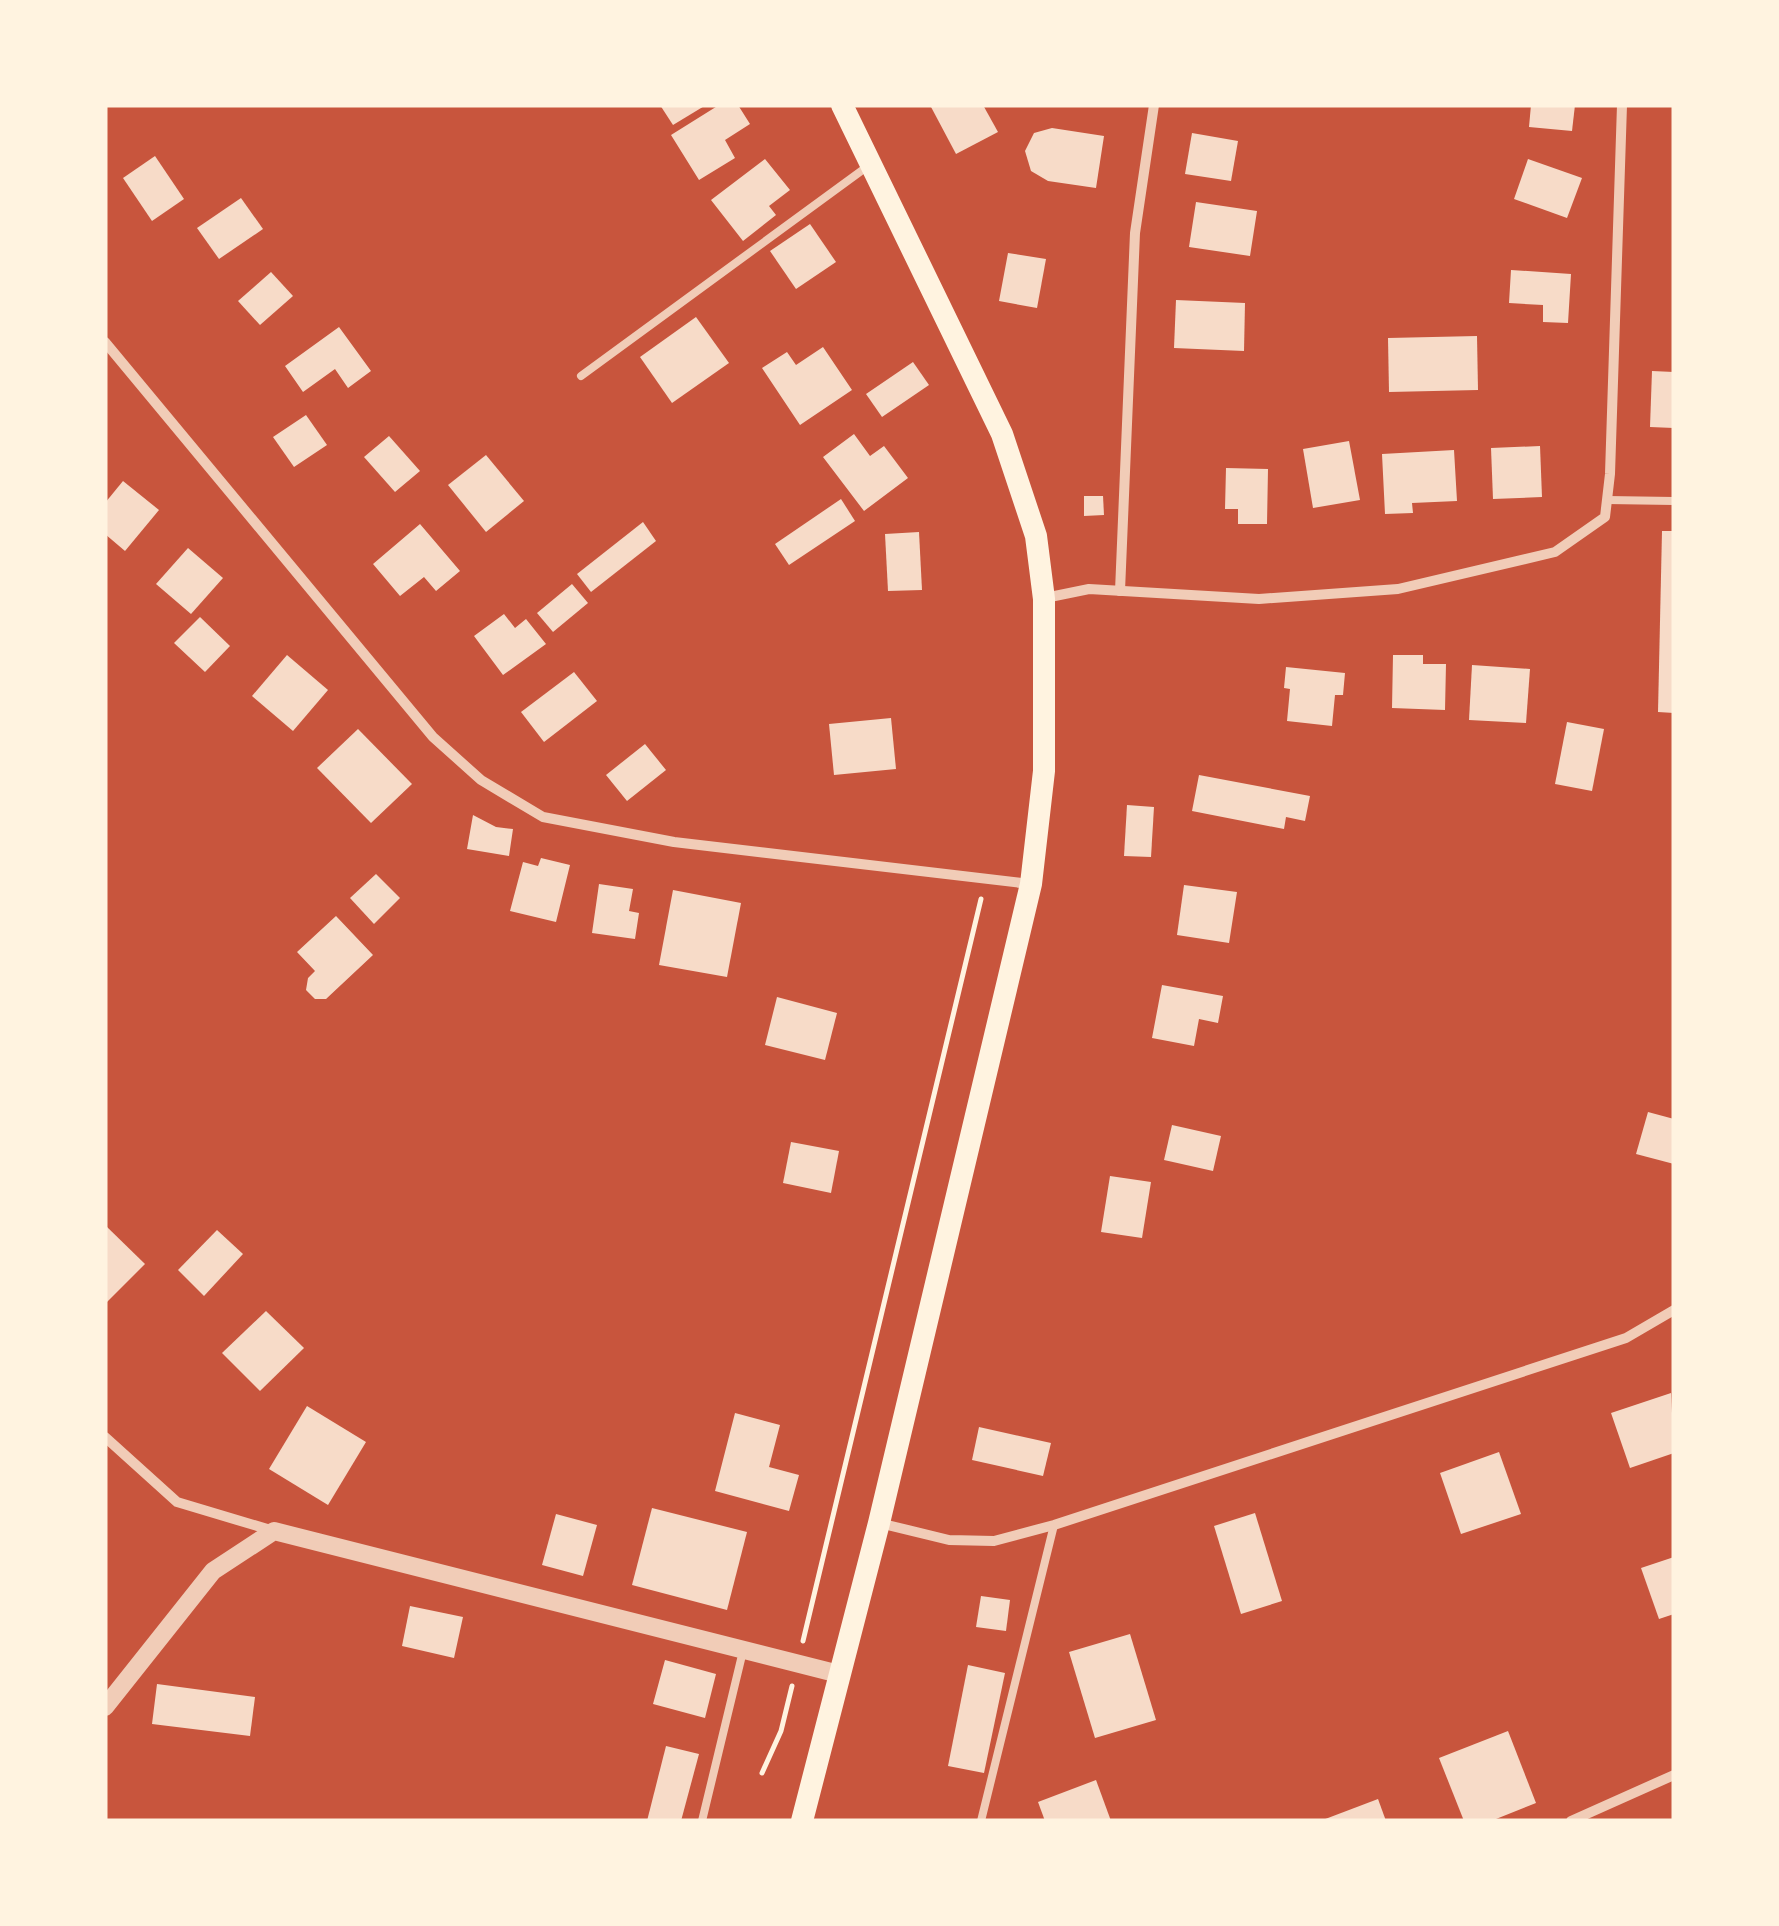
<svg xmlns="http://www.w3.org/2000/svg" width="1779" height="1926" font-family="'PT Sans',sans-serif">
<rect width="100%" height="100%" fill="#c8553d"/>
<g fill="#f7dbc8">
<path d="M660 105H706L673 125Z"/>
<path d="M719 105H738L750 124 725 140 735 158 699 180 671 135Z"/>
<path d="M930 105H983L998 132 956 154Z"/>
<path d="M1531 105H1575L1572 131 1529 127Z"/>
<path d="M1052 128 1104 136 1096 188 1048 181 1031 171 1025 151 1034 133Z"/>
<path d="M1192 133 1238 141 1231 181 1185 174Z"/>
<path d="M155 156 184 199 152 221 123 178Z"/>
<path d="M765 159 790 190 769 206 776 215 743 241 711 200Z"/>
<path d="M1528 159 1582 178 1567 218 1514 199Z"/>
<path d="M241 198 263 229 219 259 197 228Z"/>
<path d="M1196 202 1257 211 1250 256 1189 247Z"/>
<path d="M810 224 836 262 796 289 770 251Z"/>
<path d="M1008 253 1046 259 1037 308 999 301Z"/>
<path d="M1511 270 1571 274 1568 323 1543 322V305L1509 303Z"/>
<path d="M271 272 293 296 260 325 238 301Z"/>
<path d="M1176 300 1245 303 1244 351 1174 348Z"/>
<path d="M696 317 729 363 672 403 640 357Z"/>
<path d="M339 327 371 371 348 388 335 369 303 392 285 366Z"/>
<path d="M1477 336 1478 390 1389 392 1388 338Z"/>
<path d="M823 347 852 390 800 425 762 368 787 352 796 365Z"/>
<path d="M913 362 929 385 882 417 866 394Z"/>
<path d="M1652 371 1674 372V428L1650 427Z"/>
<path d="M306 415 327 445 294 467 273 437Z"/>
<path d="M854 434 870 456 884 446 908 478 864 511 823 457Z"/>
<path d="M389 436 420 471 395 492 364 457Z"/>
<path d="M1349 441 1360 500 1313 508 1303 449Z"/>
<path d="M1540 446 1542 497 1493 499 1491 448Z"/>
<path d="M1454 450 1457 501 1412 503 1413 513 1385 514 1382 454Z"/>
<path d="M486 455 524 501 486 532 448 485Z"/>
<path d="M1226 468 1268 469 1267 524H1238V509H1225Z"/>
<path d="M123 481 159 510 125 551 105 534V503Z"/>
<path d="M1084 496H1103L1104 515 1084 516Z"/>
<path d="M841 499 855 521 789 565 775 544Z"/>
<path d="M643 522 656 541 591 592 577 574Z"/>
<path d="M420 524 460 571 436 591 424 577 400 596 373 564Z"/>
<path d="M1662 531H1674V713L1658 712Z"/>
<path d="M919 532 922 590 888 591 885 534Z"/>
<path d="M188 548 223 578 191 614 156 584Z"/>
<path d="M572 584 588 603 553 632 537 613Z"/>
<path d="M504 614 515 628 526 619 546 644 503 675 474 636Z"/>
<path d="M200 617 230 646 205 672 174 643Z"/>
<path d="M287 655 328 690 293 731 252 696Z"/>
<path d="M1393 655H1423V664H1446L1445 710 1392 708Z"/>
<path d="M1472 665 1530 669 1526 723 1469 720Z"/>
<path d="M1286 667 1345 673 1343 695H1335L1332 726 1287 721 1290 689 1284 688Z"/>
<path d="M574 672 597 701 544 742 521 712Z"/>
<path d="M891 718 896 769 834 775 829 724Z"/>
<path d="M1567 722 1604 729 1592 791 1555 784Z"/>
<path d="M358 729 412 784 371 823 317 768Z"/>
<path d="M645 744 666 770 627 801 606 775Z"/>
<path d="M1199 775 1310 796 1305 821 1286 817 1284 829 1192 811Z"/>
<path d="M1127 805 1154 807 1151 857 1124 856Z"/>
<path d="M473 815 496 827 513 829 509 856 467 849Z"/>
<path d="M541 858 570 865 556 922 510 911 523 862 538 866Z"/>
<path d="M376 874 400 898 374 924 350 898Z"/>
<path d="M599 884 633 889 629 911 639 913 635 939 592 933Z"/>
<path d="M1184 885 1237 892 1229 943 1177 935Z"/>
<path d="M673 890 741 903 727 977 659 965Z"/>
<path d="M336 916 373 955 326 999H315L306 990 308 978 315 971 297 952Z"/>
<path d="M1162 985 1223 996 1218 1023 1199 1019 1194 1046 1152 1038Z"/>
<path d="M777 997 837 1013 825 1060 765 1045Z"/>
<path d="M1648 1112 1674 1119V1164L1636 1154Z"/>
<path d="M1172 1125 1221 1136 1213 1171 1164 1160Z"/>
<path d="M791 1142 839 1151 831 1193 783 1183Z"/>
<path d="M1110 1176 1151 1182 1142 1238 1101 1232Z"/>
<path d="M105 1225 145 1264 105 1304Z"/>
<path d="M217 1230 243 1254 204 1296 178 1270Z"/>
<path d="M266 1311 304 1348 260 1391 222 1353Z"/>
<path d="M1671 1393 1674 1453 1630 1468 1611 1413Z"/>
<path d="M307 1406 366 1442 328 1505 269 1469Z"/>
<path d="M735 1413 780 1425 769 1467 799 1475 789 1511 715 1491Z"/>
<path d="M979 1427 1051 1443 1043 1476 972 1460Z"/>
<path d="M1499 1452 1521 1514 1461 1534 1440 1473Z"/>
<path d="M652 1508 747 1532 727 1610 632 1585Z"/>
<path d="M1255 1513 1282 1601 1241 1614 1214 1526Z"/>
<path d="M556 1514 597 1525 583 1576 542 1565Z"/>
<path d="M1674 1557V1614L1659 1619 1641 1568Z"/>
<path d="M981 1596 1010 1600 1006 1631 976 1627Z"/>
<path d="M410 1606 463 1617 454 1658 402 1646Z"/>
<path d="M1130 1634 1156 1720 1095 1738 1069 1652Z"/>
<path d="M665 1660 716 1674 705 1718 653 1704Z"/>
<path d="M968 1665 1005 1673 984 1773 948 1766Z"/>
<path d="M157 1684 255 1697 250 1736 152 1724Z"/>
<path d="M1508 1731 1536 1803 1491 1821H1464L1439 1758Z"/>
<path d="M666 1746 699 1754 681 1821H647Z"/>
<path d="M1096 1780 1111 1821H1045L1038 1802Z"/>
<path d="M1378 1799 1386 1821H1320Z"/>
</g>
<g fill="none" stroke-linecap="round" stroke-linejoin="round">
<g stroke="#fff3e0" stroke-width="5">
<path d="M803 1641 981 899"/>
<path d="M762 1773 781 1731 792 1686"/>
</g>
<g stroke="#f1ccb7" stroke-width="8">
<path d="M581 376 868 166"/>
<path d="M1607 500 1674 501"/>
<path d="M702 1821 743 1651"/>
<path d="M981 1821 1054 1525"/>
</g>
<g stroke="#f1ccb7" stroke-width="10">
<path d="M105 342 433 737 481 780 543 817 674 842 1030 884"/>
<path d="M1120 591 1135 233 1154 105"/>
<path d="M1045 598 1089 589 1259 599 1398 589 1555 552 1605 517 1610 474 1622 105"/>
<path d="M105 1437 177 1502 274 1531"/>
<path d="M879 1523 949 1540 994 1541 1054 1525 1626 1338 1674 1310"/>
<path d="M1571 1821 1674 1775"/>
</g>
<path stroke="#f1ccb7" stroke-width="18" d="M105 1707 213 1571 274 1531 839 1674"/>
<path stroke="#fff3e0" stroke-width="22" d="M802 1821 879 1523 1031 884 1044 771V599L1036 536 1002 434 842 105"/>
</g>
<rect width="1779" height="1926" fill="none" stroke="#fff3e0" stroke-width="215"/>
</svg>
